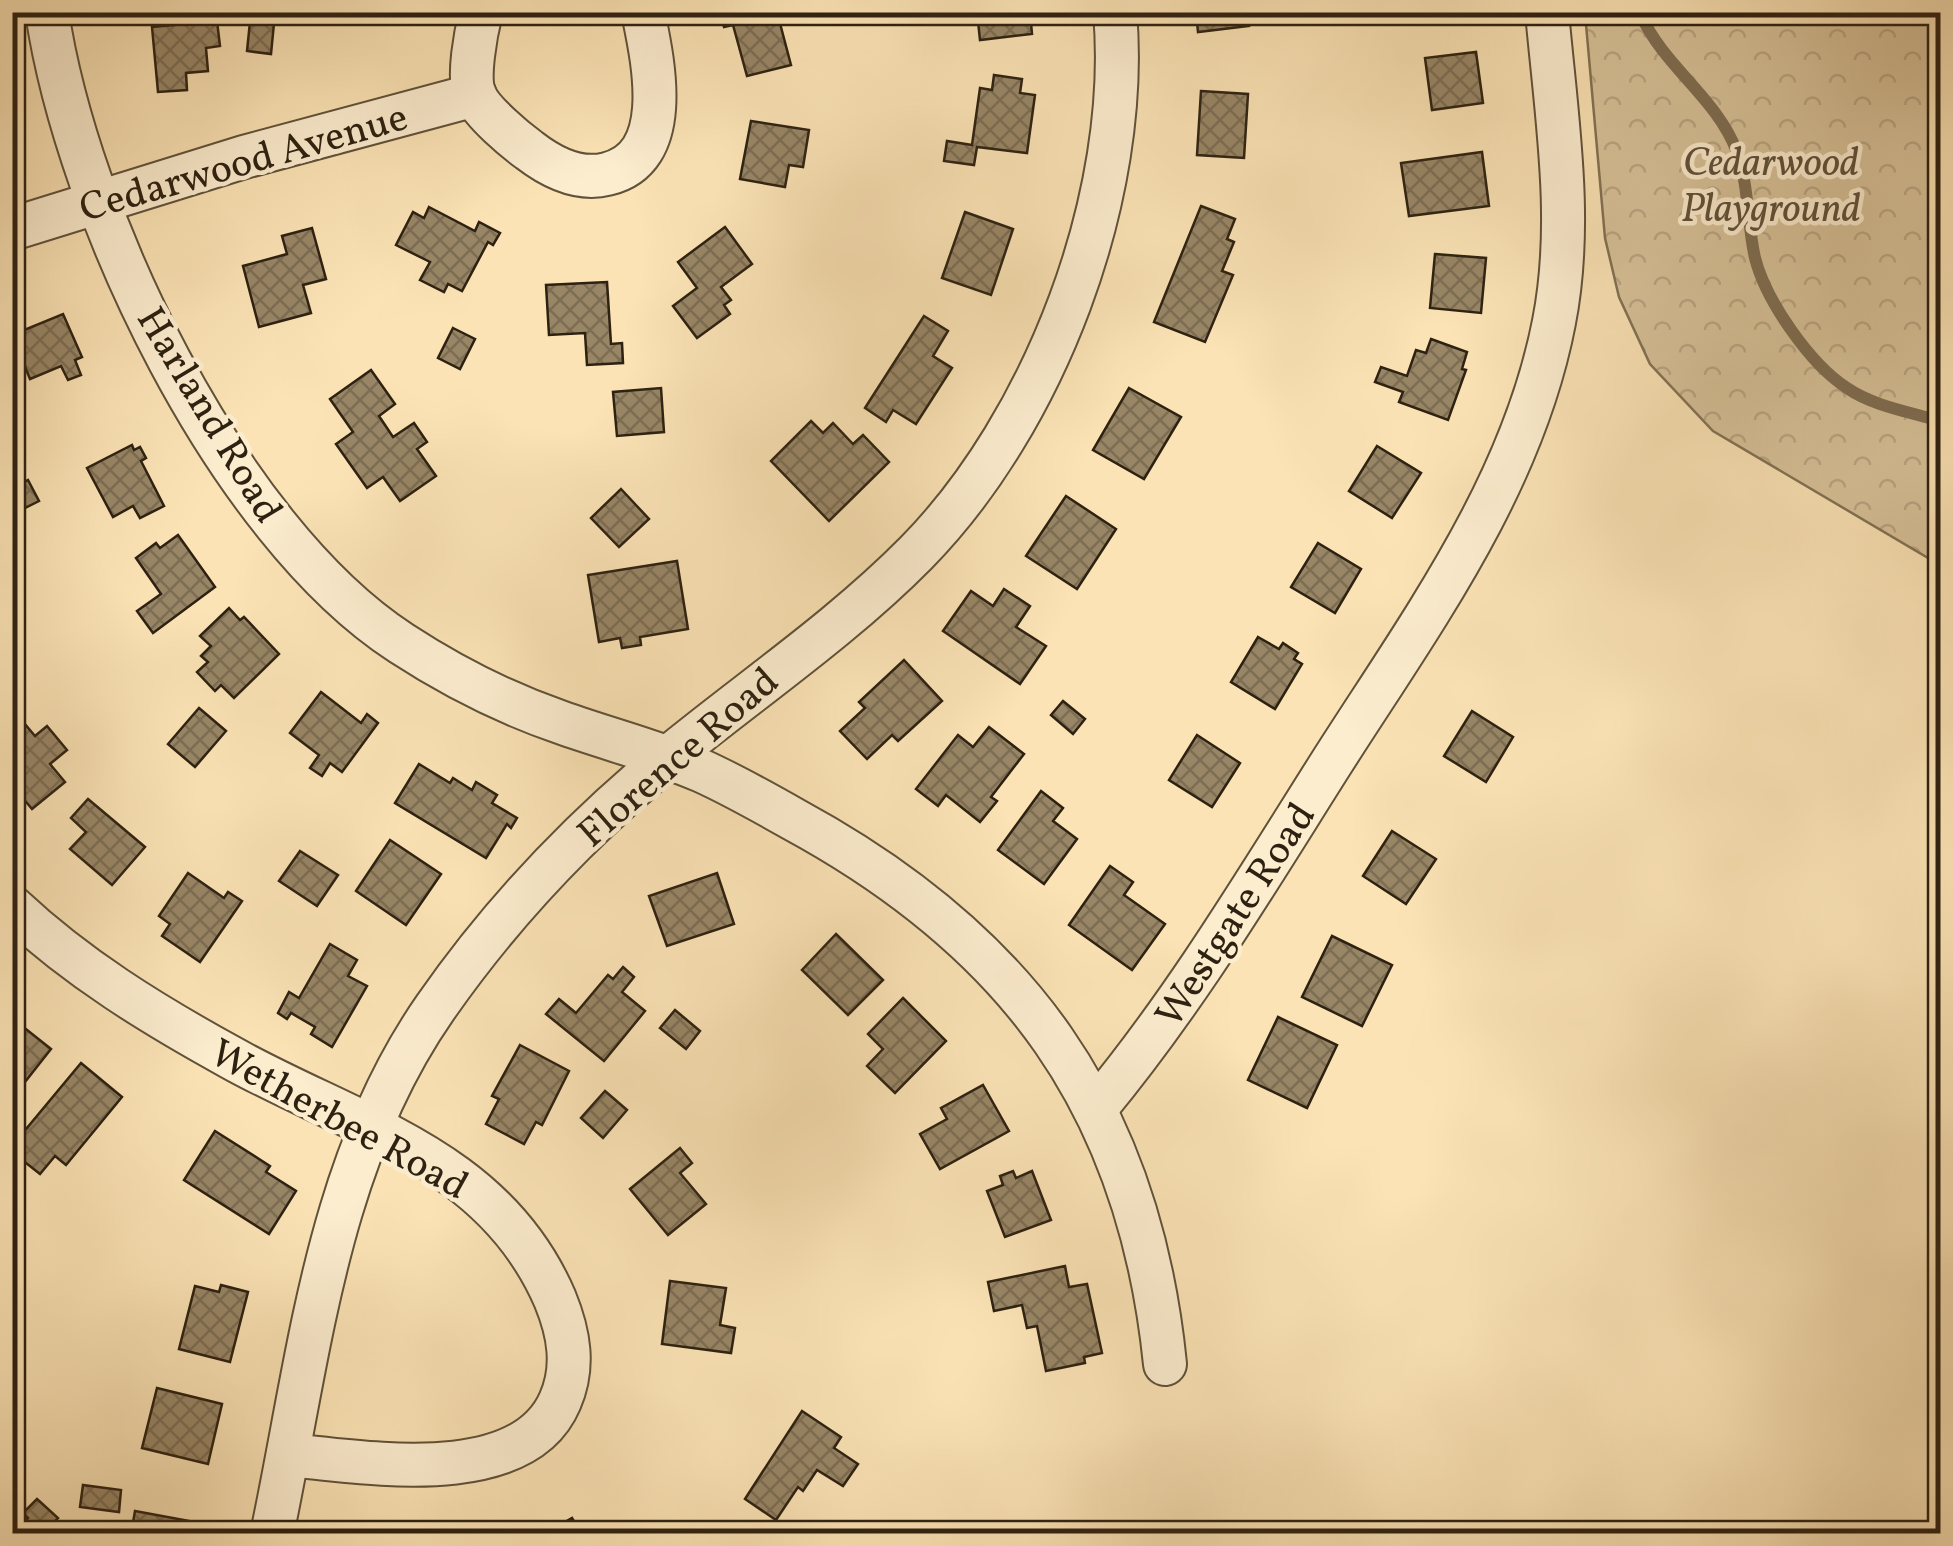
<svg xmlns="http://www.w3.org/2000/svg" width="1953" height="1546" font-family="Vollkorn,serif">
<defs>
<pattern id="forest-crowns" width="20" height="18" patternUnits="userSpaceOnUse" patternTransform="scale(2.5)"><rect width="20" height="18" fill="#d8c299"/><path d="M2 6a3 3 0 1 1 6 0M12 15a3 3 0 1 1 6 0" fill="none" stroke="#baa683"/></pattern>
<pattern id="building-cross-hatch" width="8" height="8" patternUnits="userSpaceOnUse" patternTransform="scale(2.5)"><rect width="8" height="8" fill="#988666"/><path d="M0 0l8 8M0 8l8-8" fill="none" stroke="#7c6d53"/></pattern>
</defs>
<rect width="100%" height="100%" fill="#fbe3b5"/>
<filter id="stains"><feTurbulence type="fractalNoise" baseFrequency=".002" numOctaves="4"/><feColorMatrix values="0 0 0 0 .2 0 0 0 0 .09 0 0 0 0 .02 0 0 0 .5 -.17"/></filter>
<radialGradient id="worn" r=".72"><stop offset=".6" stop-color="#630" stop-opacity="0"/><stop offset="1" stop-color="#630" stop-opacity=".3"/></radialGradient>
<path fill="url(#forest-crowns)" stroke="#827255" stroke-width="2.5" d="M1585 13H1940V565L1713 431 1650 364 1619 297 1605 238Z"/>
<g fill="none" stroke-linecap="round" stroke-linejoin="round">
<path stroke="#7f6e52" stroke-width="12" d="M1641 15C1664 67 1717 98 1737 152 1749 186 1747 223 1755 258 1766 301 1810 364 1847 388 1873 406 1910 412 1940 421"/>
</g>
<g fill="url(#building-cross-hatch)" stroke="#2d2111" stroke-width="2.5">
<path d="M251 12 275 13 271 54 247 51Z"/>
<path d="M720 12H777L791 65 747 76 733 25 724 27Z"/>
<path d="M977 12H1030L1032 34 980 40Z"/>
<path d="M1196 12H1247L1249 26 1198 32Z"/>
<path d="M217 21 220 46 206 48 208 71 186 73 187 90 158 92 152 27Z"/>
<path d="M1476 52 1483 103 1432 110 1425 58Z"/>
<path d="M994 75 1022 79 1020 93 1035 95 1027 153 977 147 974 165 944 161 947 141 972 145 980 88 992 90Z"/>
<path d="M1201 91 1248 94 1244 158 1197 155Z"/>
<path d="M751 121 809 130 803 167 789 165 785 187 740 179Z"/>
<path d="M1482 152 1489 206 1409 216 1401 163Z"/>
<path d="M1201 206 1235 219 1227 239 1234 242 1222 271 1233 275 1205 342 1154 322Z"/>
<path d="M429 207 475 231 479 222 500 233 493 245 488 242 462 291 448 284 444 292 420 280 430 262 396 245 413 212 424 218Z"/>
<path d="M965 212 1013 229 991 295 942 278Z"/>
<path d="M725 227 752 264 721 287 731 300 724 305 730 314 697 338 673 306 697 288 678 262Z"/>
<path d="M312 228 326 279 303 285 311 313 259 327 243 266 287 254 282 236Z"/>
<path d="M1435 254 1486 258 1481 313 1430 308Z"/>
<path d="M607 282 611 344 622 343 623 363 587 365 585 333 549 335 546 285Z"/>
<path d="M63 314 82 357 75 360 81 375 68 380 61 366 30 379 12 335Z"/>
<path d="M924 316 948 331 933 356 952 368 916 424 893 410 886 422 865 408Z"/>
<path d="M453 328 475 339 460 369 438 358Z"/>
<path d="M1431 339 1467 352 1462 369 1466 370 1448 420 1399 402 1403 392 1375 382 1381 367 1407 376 1416 350 1426 353Z"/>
<path d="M371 370 395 404 379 416 393 437 414 423 427 442 417 449 436 476 400 501 383 477 367 488 336 444 353 432 330 399Z"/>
<path d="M661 388 664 432 617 436 613 392Z"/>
<path d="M1129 388 1181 417 1144 479 1093 450Z"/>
<path d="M811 421 823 433 833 423 853 444 863 435 889 462 829 521 771 461Z"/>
<path d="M132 445 134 450 140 447 146 458 141 461 164 506 140 518 133 506 113 517 87 468Z"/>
<path d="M1377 446 1421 473 1392 518 1349 491Z"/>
<path d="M28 480 39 501 15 513 12 489Z"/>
<path d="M621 489 649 519 619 547 591 518Z"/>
<path d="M1066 496 1116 529 1077 589 1026 556Z"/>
<path d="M178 535 215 587 153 633 137 611 161 594 136 558 156 543 160 548Z"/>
<path d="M1318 543 1361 569 1335 613 1291 587Z"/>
<path d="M677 561 688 629 640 637 641 645 622 648 620 638 599 642 588 575Z"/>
<path d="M1004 589 1030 606 1016 627 1046 646 1020 684 943 631 971 591 993 606Z"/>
<path d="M229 608 240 620 244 617 279 654 234 698 221 685 215 691 197 672 208 662 201 656 211 646 200 636Z"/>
<path d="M1258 637 1279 649 1283 643 1298 653 1294 659 1302 664 1275 709 1231 682Z"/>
<path d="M904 660 942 701 898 741 892 735 867 759 840 731 865 708 859 702Z"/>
<path d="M321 692 361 723 367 714 378 723 342 772 330 763 322 776 310 768 319 755 290 733Z"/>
<path d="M1063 701 1085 719 1073 734 1051 715Z"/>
<path d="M199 708 226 731 195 767 168 744Z"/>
<path d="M1472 711 1513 737 1486 782 1444 756Z"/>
<path d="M19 717 35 736 47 726 67 750 50 764 65 782 32 809 12 785V722Z"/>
<path d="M989 727 1024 754 991 797 997 801 980 822 946 795 938 806 916 789 958 735 973 747Z"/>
<path d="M1197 735 1240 763 1212 807 1169 780Z"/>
<path d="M419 764 450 783 453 778 472 790 476 782 497 795 492 803 517 818 511 828 507 824 486 858 395 803Z"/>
<path d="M1041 791 1063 808 1053 821 1077 839 1044 884 998 850Z"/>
<path d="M88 799 145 847 112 885 70 849 86 832 71 818Z"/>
<path d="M1392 831 1436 859 1406 904 1363 876Z"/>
<path d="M390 840 441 874 406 925 356 891Z"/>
<path d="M300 851 338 875 317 906 279 881Z"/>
<path d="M1110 866 1133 882 1124 895 1165 924 1132 970 1069 925Z"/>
<path d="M188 873 224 898 228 892 242 901 200 962 162 936 170 924 159 916Z"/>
<path d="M717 873 734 924 667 946 649 896Z"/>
<path d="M836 934 883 980 848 1015 802 970Z"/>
<path d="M1332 936 1392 965 1362 1026 1302 997Z"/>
<path d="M330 944 357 960 348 976 367 986 332 1047 311 1034 315 1027 291 1013 287 1019 278 1013 289 992 299 998Z"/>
<path d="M623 967 634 977 622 992 645 1011 604 1061 546 1014 559 999 576 1013 608 975 613 979Z"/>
<path d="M903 998 946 1041 895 1093 867 1066 883 1049 868 1034Z"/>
<path d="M675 1010 700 1031 686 1049 660 1028Z"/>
<path d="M1278 1017 1337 1045 1307 1108 1248 1080Z"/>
<path d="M12 1018 51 1049 17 1092 12 1089Z"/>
<path d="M520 1045 569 1071 542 1125 536 1122 524 1144 486 1124 499 1099 492 1096Z"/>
<path d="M81 1063 122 1097 66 1165 55 1156 40 1174 12 1152V1146Z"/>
<path d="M983 1085 1009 1131 940 1169 920 1134 947 1119 941 1108Z"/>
<path d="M605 1091 627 1110 603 1138 581 1118Z"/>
<path d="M215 1131 270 1166 266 1172 296 1191 269 1234 184 1180Z"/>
<path d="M680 1148 692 1163 680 1173 706 1204 668 1235 630 1189Z"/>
<path d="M1013 1171 1016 1178 1032 1171 1051 1220 1005 1237 987 1191 1003 1185 1000 1176Z"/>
<path d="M1065 1266 1069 1287 1087 1284 1102 1353 1084 1357 1085 1363 1046 1371 1037 1326 1027 1328 1022 1305 994 1311 988 1282Z"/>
<path d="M670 1281 726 1288 720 1325 735 1328 731 1353 662 1344Z"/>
<path d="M221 1285 248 1292 230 1362 179 1349 195 1286 219 1292Z"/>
<path d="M157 1388 222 1404 208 1464 142 1448Z"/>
<path d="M802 1411 841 1437 834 1448 858 1464 843 1486 817 1470 803 1491 798 1487 776 1520 745 1499Z"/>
<path d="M83 1485 121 1490 119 1512 80 1507Z"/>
<path d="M37 1499 58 1518 43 1534H19L16 1531 28 1518 23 1513Z"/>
<path d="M135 1511 200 1523 199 1529 212 1534H131Z"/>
<path d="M572 1518 581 1533 589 1529 591 1534H544Z"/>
</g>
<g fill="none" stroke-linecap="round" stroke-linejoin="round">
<g stroke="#60523a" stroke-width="46">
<g id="street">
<path d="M47 12C77 215 226 529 401 643 450 675 505 703 560 722 607 739 656 751 702 771 733 785 763 802 793 819 1018 941 1139 1106 1165 1364"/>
<path d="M481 12C476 32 467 78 475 96 483 113 514 139 529 150 551 167 579 181 607 174 675 158 653 61 643 12"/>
<path d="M12 229 244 157 475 95"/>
<path d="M12 907C77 968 152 1014 230 1057 353 1126 494 1157 555 1299 569 1333 575 1367 560 1401 522 1490 364 1462 288 1455"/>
<path d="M1096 1108C1185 1001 1256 882 1330 765 1419 625 1522 488 1554 322 1574 221 1556 114 1547 12"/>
<path d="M272 1534C310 1353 327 1163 435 1008 501 913 581 829 670 756 752 689 842 628 916 553 1045 422 1131 196 1115 12"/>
</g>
</g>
<use href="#street" stroke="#fcedcf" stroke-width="42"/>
</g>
<g text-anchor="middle" stroke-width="9" stroke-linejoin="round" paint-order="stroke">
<g font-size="40" fill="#2d2111" stroke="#fcedcf">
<text transform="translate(243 161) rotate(-16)" y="14">Cedarwood Avenue</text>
<text transform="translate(211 414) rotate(59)" y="14">Harland Road</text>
<text transform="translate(677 756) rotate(-41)" y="14">Florence Road</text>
<text transform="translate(1234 914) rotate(-57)" y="14">Westgate Road</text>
<text transform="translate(340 1118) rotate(29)" y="14">Wetherbee Road</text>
</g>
<g font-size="40" font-style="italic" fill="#60513a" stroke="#fcedcf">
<text x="1771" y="175">Cedarwood<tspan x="1771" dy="46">Playground</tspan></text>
</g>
</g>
<rect width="1953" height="1546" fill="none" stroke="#fbe3b5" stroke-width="50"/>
<rect x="15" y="15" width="1923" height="1516" fill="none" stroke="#2d2111" stroke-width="5"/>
<rect x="25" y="25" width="1903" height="1496" fill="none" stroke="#2d2111" stroke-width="2.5"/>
<rect width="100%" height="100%" filter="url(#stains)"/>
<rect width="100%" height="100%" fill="url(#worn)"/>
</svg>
